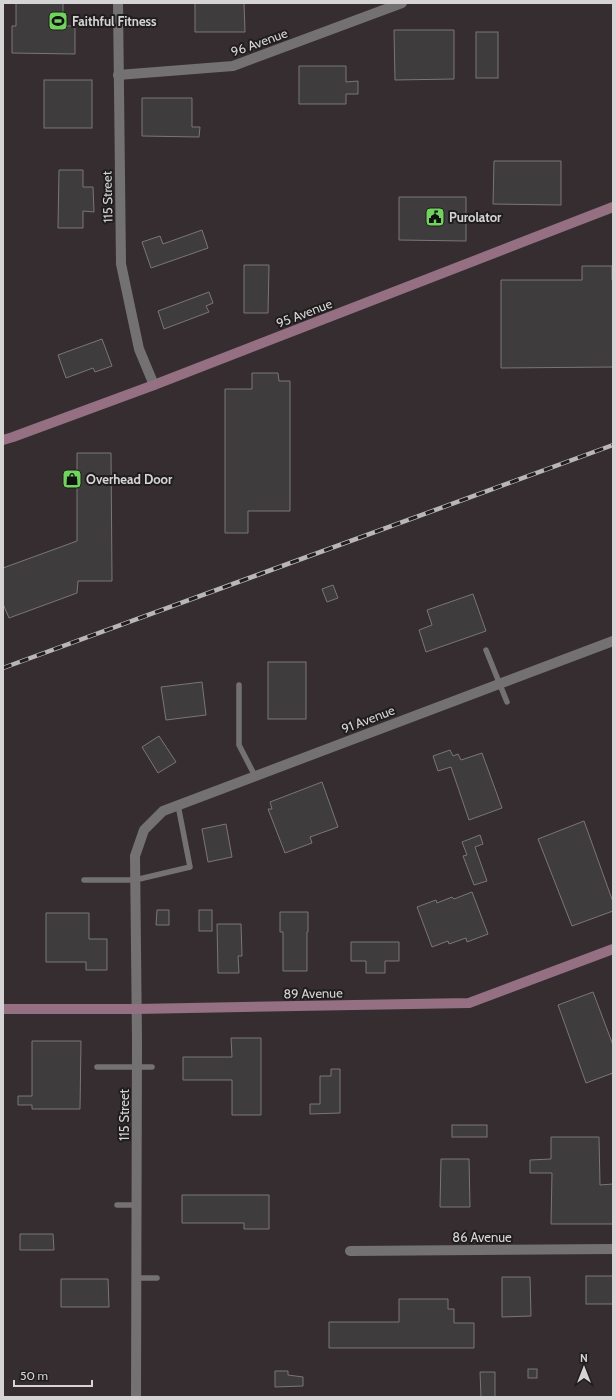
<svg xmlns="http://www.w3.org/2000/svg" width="616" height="1400" font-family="Cabin,sans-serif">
<rect width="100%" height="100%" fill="#292627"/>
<rect fill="#362d31" x="3" y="3" width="610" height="1394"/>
<g fill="#3f3c3d" stroke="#7a7677">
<path d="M16 3H63V26H75V54L12 53V26H16Z"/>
<path d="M195 3H244L245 32H195Z"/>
<path d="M394 30H454V79L395 80Z"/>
<rect x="476" y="32" width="22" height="46"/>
<path d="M299 66H346V82L358 81V94H346V104H299Z"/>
<rect x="44" y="80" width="48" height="48"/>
<path d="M142 98H192V127H200L199 137 142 136Z"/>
<path d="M494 161H561V205L493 204Z"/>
<path d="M59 170H83V187H93L94 212 83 211V228H58Z"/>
<path d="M399 197H466V241L399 240Z"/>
<path d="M202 230 208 248 151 268 142 242 160 236 163 244Z"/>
<path d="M244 265H269L268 313H244Z"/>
<path d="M582 266H612V280H613V367L501 368V280H582Z"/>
<path d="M209 292 213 303 206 306 209 312 164 329 158 311Z"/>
<path d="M102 339 112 366 95 372 93 368 66 378 58 355Z"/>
<path d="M252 373H278L279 381H290V511H248V533H225V389H252Z"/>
<path d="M77 453H111L112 581H78L77 593 9 618 3 604V568L77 541Z"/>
<path d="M333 585 338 598 327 602 322 589Z"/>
<path d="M473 594 486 631 426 652 419 630 432 625 427 610Z"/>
<rect x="268" y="662" width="38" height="57"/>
<path d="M202 682 206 715 166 720 161 687Z"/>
<path d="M159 736 176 762 158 773 142 747Z"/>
<path d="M450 750 453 756 458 754 461 760 482 753 502 808 469 820 451 767 438 771 433 756Z"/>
<path d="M322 782 338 827 310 837 312 843 285 853 268 809H272L270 802Z"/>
<path d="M584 821 613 902V911L572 926 538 839Z"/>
<path d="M226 824 232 857 208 862 202 829Z"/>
<path d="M480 835 483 844 475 847 487 881 474 885 463 856 467 855 462 842Z"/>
<path d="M472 892 488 934 467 942 466 938 449 944 448 941 432 947 417 907 436 900 437 903 452 897 454 899Z"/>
<path d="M157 910H169V925H156Z"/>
<rect x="199" y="910" width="13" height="21"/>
<path d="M280 912H308V932H307V971H283V932H280Z"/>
<path d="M46 913H89V939H107V970H86V962H46Z"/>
<path d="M217 924H241L242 956H238L239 973H218Z"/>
<path d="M351 942H399V961H385V973H366V961H351Z"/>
<path d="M593 992 613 1045V1073L586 1083 558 1005Z"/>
<path d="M231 1038H261V1115H232V1080H183V1057H232Z"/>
<path d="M32 1041H81L80 1109H32V1105H18V1096H32Z"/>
<path d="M331 1069H340V1113L310 1114V1104H320V1076H331Z"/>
<rect x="452" y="1125" width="35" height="12"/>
<path d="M551 1137H599L600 1185 613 1184V1224H551L552 1173H530V1160L551 1159Z"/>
<path d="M441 1159H469L470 1207H440Z"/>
<path d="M182 1195H269V1229H244V1223H182Z"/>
<path d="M20 1234H53L54 1250H20Z"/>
<rect x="586" y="1276" width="27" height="28"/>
<path d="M502 1277H530L531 1316 502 1317Z"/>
<path d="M61 1279H108L109 1307H61Z"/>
<path d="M399 1299H448V1309H454V1323H474V1348H329V1322H399Z"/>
<rect x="528" y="1369" width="9" height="9"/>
<path d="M275 1371H288V1375L303 1377V1386L275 1387Z"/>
<path d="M480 1372H495V1397H481Z"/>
</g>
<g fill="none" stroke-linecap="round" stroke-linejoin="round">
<g stroke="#747172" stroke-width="5.5">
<path d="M486 650 507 702"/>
<path d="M239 685V745L255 776"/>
<path d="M84 880H135L190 867 178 805"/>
<path d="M97 1067H152"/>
<path d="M117 1205H137"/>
<path d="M137 1278H157"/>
</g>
<g stroke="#747172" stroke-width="10">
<path d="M118 3 121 264 139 349 154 385"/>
<path d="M118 75 233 66 402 3"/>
<path d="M350 1251 613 1249"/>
<path d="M136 1397 137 1040 135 856 144 830 163 811 613 641"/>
</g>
<g stroke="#947082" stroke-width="10">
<path d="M3 440 13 437 154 385 613 207"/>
<path d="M3 1009H136L469 1003 613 949"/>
</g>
<g stroke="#b8b6b7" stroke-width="4.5">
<path id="rail" d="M3 668 613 445"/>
</g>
<use href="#rail" stroke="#201d1e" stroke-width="3" stroke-dasharray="9" stroke-linecap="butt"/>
</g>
<defs>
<g id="stadium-square" transform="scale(1)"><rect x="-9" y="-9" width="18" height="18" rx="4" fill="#70d35e" stroke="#201d1e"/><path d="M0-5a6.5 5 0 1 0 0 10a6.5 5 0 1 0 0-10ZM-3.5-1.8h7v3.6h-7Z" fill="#111"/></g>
<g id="civic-square" transform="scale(1)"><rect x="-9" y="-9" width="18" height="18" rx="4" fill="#70d35e" stroke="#201d1e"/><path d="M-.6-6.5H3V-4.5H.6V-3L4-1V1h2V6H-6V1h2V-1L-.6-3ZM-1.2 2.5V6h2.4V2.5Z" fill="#111"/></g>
<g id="shop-square" transform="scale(1)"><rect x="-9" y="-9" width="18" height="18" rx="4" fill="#70d35e" stroke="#201d1e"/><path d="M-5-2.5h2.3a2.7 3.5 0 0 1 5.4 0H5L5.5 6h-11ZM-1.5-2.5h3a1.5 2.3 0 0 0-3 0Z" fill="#111"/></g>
</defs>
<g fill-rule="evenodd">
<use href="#stadium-square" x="58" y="21"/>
<use href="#civic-square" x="435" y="217"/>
<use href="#shop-square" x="72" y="479"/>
</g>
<g text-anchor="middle" stroke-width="4" stroke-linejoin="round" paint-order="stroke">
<g font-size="13" font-weight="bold" fill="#d5d3d4" stroke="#201d1e" text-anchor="start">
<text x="72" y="26">Faithful Fitness</text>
<text x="449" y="222">Purolator</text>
<text x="86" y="484">Overhead Door</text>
</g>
<g font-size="13" fill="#d5d3d4" stroke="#201d1e">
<text transform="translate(259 42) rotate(-20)" y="5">96 Avenue</text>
<text transform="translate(107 197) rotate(-91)" y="5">115 Street</text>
<text transform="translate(304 313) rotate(-21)" y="5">95 Avenue</text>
<text transform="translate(368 719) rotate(-21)" y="5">91 Avenue</text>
<text transform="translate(313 993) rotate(-1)" y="5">89 Avenue</text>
<text transform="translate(124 1115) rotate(-90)" y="5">115 Street</text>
<text x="482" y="1242">86 Avenue</text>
</g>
</g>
<rect width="616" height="1400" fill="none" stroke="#d5d3d4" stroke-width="8"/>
<g transform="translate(584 1368)" stroke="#201d1e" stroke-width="3" paint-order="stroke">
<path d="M0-3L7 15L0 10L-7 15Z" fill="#d5d3d4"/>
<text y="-6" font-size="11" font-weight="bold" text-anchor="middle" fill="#d5d3d4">N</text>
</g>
<path d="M14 1380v6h78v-6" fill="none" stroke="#d5d3d4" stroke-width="2"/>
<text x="20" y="1380" font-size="12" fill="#d5d3d4" stroke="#201d1e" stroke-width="3" paint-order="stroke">50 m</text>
</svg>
